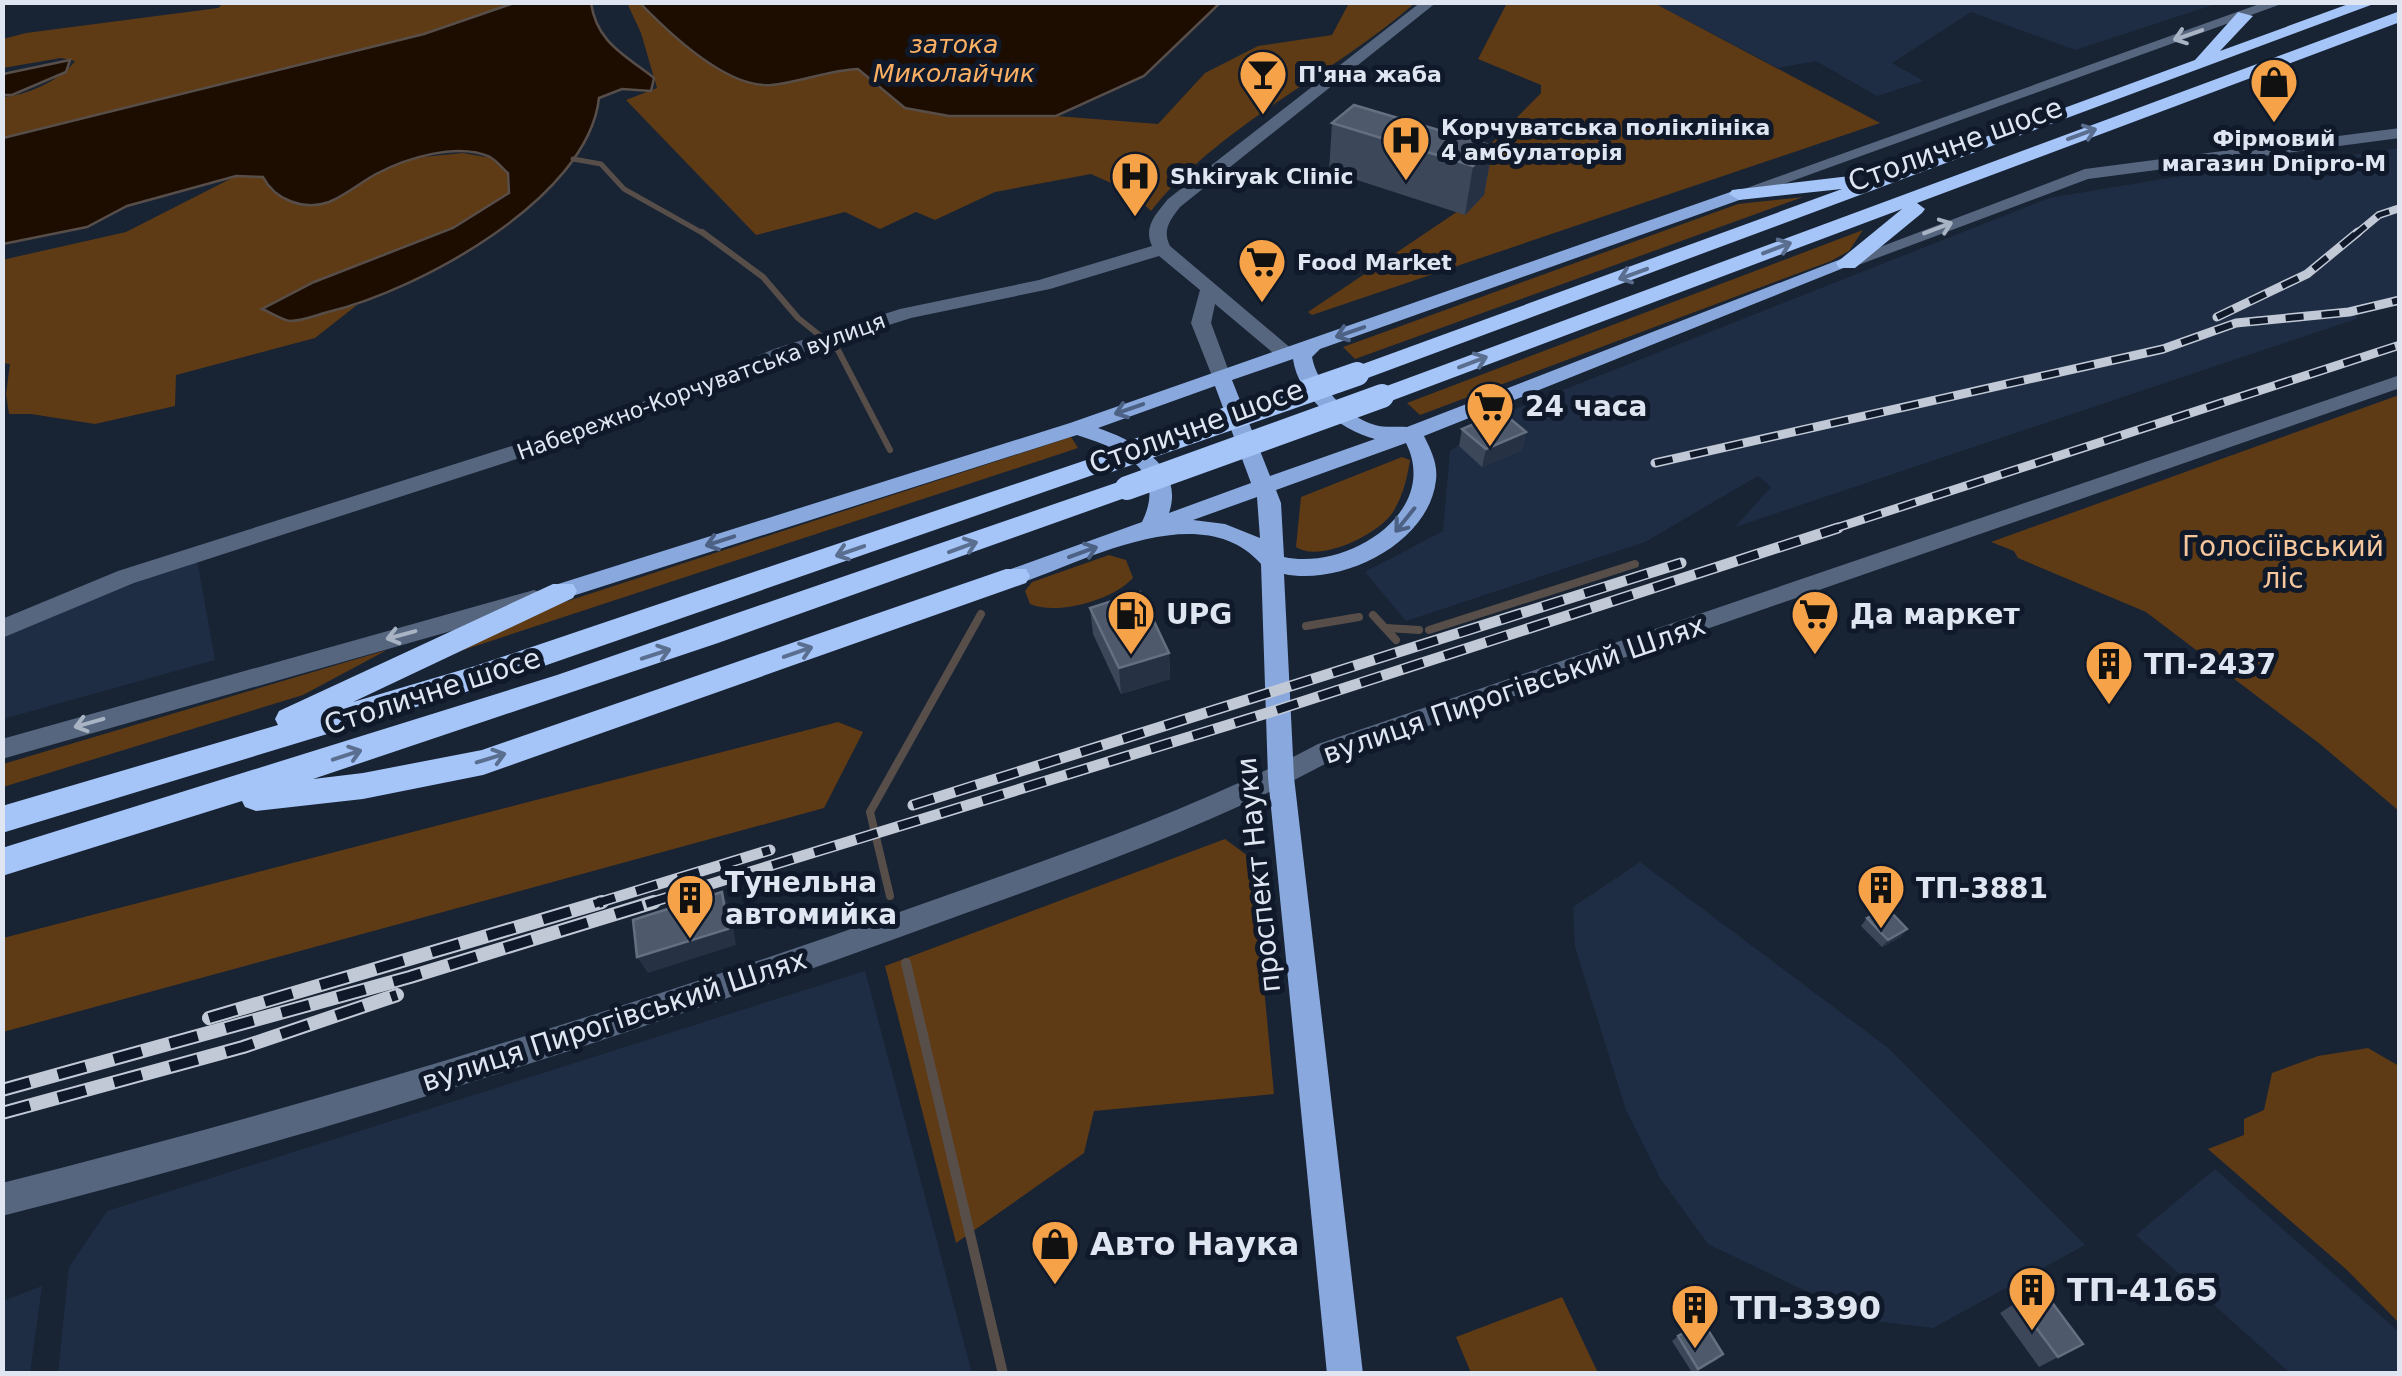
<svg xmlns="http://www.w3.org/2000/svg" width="2402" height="1376" font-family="'DejaVu Sans',sans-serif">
<rect width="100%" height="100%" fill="#182334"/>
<g fill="#1f2d44">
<path d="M1654 3H2219L2075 50 1971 12 1892 63 1924 81 1877 96 1816 61 1778 68Z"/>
<path d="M2399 148V296L2347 310 2359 318 1735 527 1771 487 1758 476 1645 542 1406 621 1365 572 1443 531 1450 451 1505 413 2049 198 2223 169 2233 172Z"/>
<path d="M197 559 215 660 3 719V635Z"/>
<path d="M1640 862 1887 1047 2085 1245 1933 1328 1866 1320 1708 1244 1660 1178 1626 1110 1575 947 1573 907Z"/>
<path d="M865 971 972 1373H58L69 1267 107 1211Z"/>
<path d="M2215 1169 2399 1332V1373H2290L2136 1235Z"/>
<path d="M42 1286 30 1373H3V1301Z"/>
</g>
<g fill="#5e3b15">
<path d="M224 3H514L424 34 3 138 2 97C26 96 61 80 75 61L61 58 3 68V39L26 33 218 8Z"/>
<path d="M627 3H663L666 29 702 56 858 69 905 108 949 116H1056L1158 124 1205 73 1258 46 1332 35 1349 3H1415C1334 74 1218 126 1151 211L1131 192 1091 174 995 192 935 220 916 212 880 229 845 212 756 235 626 100 657 88 641 33Z"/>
<path d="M1507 3H1654L1880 123 1312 315 1308 312 1485 193 1468 175 1475 160 1541 93V85L1478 59Z"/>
<path d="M463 153 491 158 508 173 509 193 453 228 314 282 263 308 289 321 357 305 315 338 176 375 175 406 95 424 31 414H9L6 394 10 364 2 363V260L126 232 236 176 378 173 413 158Z"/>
<path d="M1803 197 1355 359 1343 347 1738 204Z"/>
<path d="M1863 230 1849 251 1831 261 1420 415 1407 403Z"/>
<path d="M2399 395V811L2320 744 2146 612 2018 558 2014 551 1991 542Z"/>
<path d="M1071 437 1078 448 439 658 540 610Z"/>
<path d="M1402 457 1410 460C1407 479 1403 495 1393 512 1378 535 1319 563 1296 547L1301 497Z"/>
<path d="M1109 555 1126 560 1133 578C1113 600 1057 616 1030 604L1025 591 1032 582Z"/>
<path d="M387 650 303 695 3 787V764Z"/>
<path d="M838 722 863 732 824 808 3 1032V938Z"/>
<path d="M1225 839 1252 859 1274 1094 1094 1111 1084 1153 956 1243 885 966Z"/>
<path d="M2368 1048 2399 1066V1323L2347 1270 2208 1149 2244 1135V1119L2264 1110 2272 1073 2318 1056Z"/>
<path d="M1562 1297 1598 1373H1471L1456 1337Z"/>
</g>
<g fill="#1d0d00" stroke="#574e49" stroke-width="2.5">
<path d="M514 3H591C597 43 625 55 654 78L651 91 622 89 599 98C588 199 417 291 328 312 317 315 302 321 290 321 282 320 270 312 262 309L314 282 453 228 509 193 508 173C503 169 496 160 490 157 458 142 406 158 376 174 361 182 346 195 329 202 304 211 275 200 263 177L236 176 127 206 87 227 3 244V138L424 34Z"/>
<path d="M640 3H1220L1144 76 1056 116H949L905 108 858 69C829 70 801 82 772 85 727 89 669 33 640 3Z"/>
<path d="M70 60 66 72 12 95H3V74Z"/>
</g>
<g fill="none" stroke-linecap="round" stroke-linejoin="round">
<path stroke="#574e49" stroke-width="5" d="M573 159 601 164 624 189 706 235"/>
<path stroke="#574e49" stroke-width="6" d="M702 232 763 277 798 318 838 350 890 450"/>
<g stroke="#574e49" stroke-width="8">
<path d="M1373 615 1396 640"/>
<path d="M1306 626 1359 617"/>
<path d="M1386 628 1419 630"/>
<path d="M1429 630 1635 564"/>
<path d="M890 896 870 812 981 614"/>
</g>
<path stroke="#574e49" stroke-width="10" d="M906 963 1003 1374"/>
<g fill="#56667f" fill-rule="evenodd">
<path d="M1421 2H1437L1180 207C1170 220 1162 230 1170 246L1293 350V358H1279L1215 304 1211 323 1231 377 1228 381H1214L1191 323 1200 290 1159 256 1050 289 911 318 788 357 680 402 532 454 134 583 2 638V619L118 571 518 444 666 394 774 349 900 309 1039 280 1152 246C1143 227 1156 214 1168 199Z"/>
<path d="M2265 2H2287L1745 198 1730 194Z"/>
<path d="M2400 128V138L2088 179 1853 267 1847 268 1838 263 2085 169Z"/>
<path d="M2400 375V388L1336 758C1199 833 1050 882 903 936 607 1043 308 1138 2 1216V1183C303 1107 599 1018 891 915 1036 863 1182 816 1318 744Z"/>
<path d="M534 590 542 593 546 599 542 605 2 759V739Z"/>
</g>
<path fill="#89a9de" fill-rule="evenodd" d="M1739 189 1748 194 1745 198 1320 349 1312 357C1317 385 1347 417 1375 425 1385 428 1396 426 1407 427L1841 259 1847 258 1856 263 1424 436C1431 450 1438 464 1436 480 1429 544 1341 586 1284 574L1294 777 1363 1374H1327L1268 777 1261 564C1203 498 1091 558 1024 582H1008L1004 576 1008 570 1142 522C1168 469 1121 449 1077 435L563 599 551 591 555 585 1070 423ZM1293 359C1298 397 1340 430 1375 439L1270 476 1232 380ZM1215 386 1251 483 1169 513C1185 466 1135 441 1098 428ZM1406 443C1441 513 1346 571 1284 557L1281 503 1276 490ZM1257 497 1260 538 1225 524 1193 520Z"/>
<g fill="#a5c4f7" fill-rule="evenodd">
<path d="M2354 2H2379L1365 379H1349L1345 374 1349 369 1842 189 1739 200 1729 194 1732 190 1850 176 1860 183 2195 60 2238 12 2253 16 2220 51Z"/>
<path d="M2400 11V22L1917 203 1925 209 1922 213 1855 268H1839L1836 263 1902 209 1391 401 1382 404 1370 396 1373 391Z"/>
<path d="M1107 453 1120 461 1116 467 492 684 2 833V806L278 725 275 719 279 711 553 584H573L577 591 573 598 353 702 475 666Z"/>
<path d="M1127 479 1136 482 1140 488 1136 494 718 643 313 779 363 773 482 750 1006 569H1026L1030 576 1026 583 483 775 363 799 256 811 245 807 242 801 2 876V848L557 675Z"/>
</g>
<g stroke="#c1c9d6" stroke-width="8">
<path id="rail-far3" d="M2355 235 2379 215 2400 208"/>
</g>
<g stroke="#c1c9d6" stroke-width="9">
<g id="rail-far2">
<path d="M2217 317 2307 274 2358 232"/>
<path d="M1655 463 2163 349 2236 323 2349 312 2400 300"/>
<path d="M1830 530 2400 345"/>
</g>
</g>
<g stroke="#c1c9d6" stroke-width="11">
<g id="rail-far1">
<path d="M913 805 1681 563"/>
<path d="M594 904 770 850"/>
<path d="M646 904 1277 710 1838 528"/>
</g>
</g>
<g stroke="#c1c9d6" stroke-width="14">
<g id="rail">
<path d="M209 1018 602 902"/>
<path d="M2 1090 410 977 654 902"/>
<path d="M2 1113 243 1047 397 995"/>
</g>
</g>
<use href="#rail-far3" stroke="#0f192a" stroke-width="5" stroke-dasharray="14" stroke-linecap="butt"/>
<use href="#rail-far2" stroke="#0f192a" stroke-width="6" stroke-dasharray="18" stroke-linecap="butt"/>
<use href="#rail-far1" stroke="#0f192a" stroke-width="8" stroke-dasharray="22" stroke-linecap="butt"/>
<use href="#rail" stroke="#0f192a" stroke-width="10" stroke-dasharray="29" stroke-linecap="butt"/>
<g stroke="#a5c4f7" stroke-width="24">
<path d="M1107 461 1357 374"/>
<path d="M1127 488 1382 396"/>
</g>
</g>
<g fill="#3c485a">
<path d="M1332 123 1493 146 1484 195 1465 215 1329 171Z"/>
<path d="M1462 429 1526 432 1522 450 1482 467 1459 446Z"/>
<path d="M1090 608 1169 653 1170 679 1121 694 1093 634Z"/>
<path d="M1867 918 1901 937 1882 947 1861 926Z"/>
<path d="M2017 1302 2083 1344 2039 1367 2000 1313Z"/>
<path d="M1678 1336 1718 1359 1693 1374 1672 1341Z"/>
</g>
<g fill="#263244">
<path d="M1493 146 1484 195 1465 215 1473 166Z"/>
<path d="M1526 432 1522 450 1482 467 1486 449Z"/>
<path d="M1169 653 1170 679 1121 694 1119 668Z"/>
<path d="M722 892 730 908 736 945 648 973 637 957Z"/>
<path d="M1907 929 1901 937 1882 947 1888 940Z"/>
</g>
<g fill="#4e596b" stroke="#646f80" stroke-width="2.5">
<path d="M1354 105 1493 146 1473 166 1332 123Z"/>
<path d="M1502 412 1526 432 1486 449 1462 429Z"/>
<path d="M1140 592 1169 653 1119 668 1090 608Z"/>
<path d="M722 892 728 929 637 957 633 920Z"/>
<path d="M1887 908 1907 929 1888 940 1867 918Z"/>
<path d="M2042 1289 2083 1344 2058 1357 2017 1302Z"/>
<path d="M1703 1322 1723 1354 1698 1369 1678 1336Z"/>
</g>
<defs><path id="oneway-shaft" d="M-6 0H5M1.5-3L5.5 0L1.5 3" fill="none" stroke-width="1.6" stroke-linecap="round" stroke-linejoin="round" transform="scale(2.5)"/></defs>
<g stroke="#a8b3c4">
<use href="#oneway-shaft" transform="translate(2188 35) rotate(161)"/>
<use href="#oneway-shaft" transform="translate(1938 228) rotate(-21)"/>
<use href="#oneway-shaft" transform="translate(401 635) rotate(165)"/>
<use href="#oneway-shaft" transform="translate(89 723) rotate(164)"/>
</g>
<g stroke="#5a6e90">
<use href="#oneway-shaft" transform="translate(2082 134) rotate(-20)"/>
<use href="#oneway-shaft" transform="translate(1777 248) rotate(-21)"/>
<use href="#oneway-shaft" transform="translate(1633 274) rotate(160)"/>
<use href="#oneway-shaft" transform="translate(1473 362) rotate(-21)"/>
<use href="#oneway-shaft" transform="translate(963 547) rotate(-20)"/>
<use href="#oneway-shaft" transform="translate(850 551) rotate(161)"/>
<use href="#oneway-shaft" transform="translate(798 652) rotate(-19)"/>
<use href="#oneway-shaft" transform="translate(656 654) rotate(-18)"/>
<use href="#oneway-shaft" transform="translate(347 755) rotate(-18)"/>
<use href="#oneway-shaft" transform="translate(491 758) rotate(-17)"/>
</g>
<g stroke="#4c6184">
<use href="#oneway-shaft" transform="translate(1350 332) rotate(161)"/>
<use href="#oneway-shaft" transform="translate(1129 409) rotate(161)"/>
<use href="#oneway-shaft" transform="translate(1405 520) rotate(129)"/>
<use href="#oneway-shaft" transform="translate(720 541) rotate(162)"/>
<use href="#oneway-shaft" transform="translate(1083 552) rotate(-20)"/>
</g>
<defs>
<g id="bar-pin" transform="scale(2.5)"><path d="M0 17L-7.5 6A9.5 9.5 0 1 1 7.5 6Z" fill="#f6a248" stroke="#0f192a"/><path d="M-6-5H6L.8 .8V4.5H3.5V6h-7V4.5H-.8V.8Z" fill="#111"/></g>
<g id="shop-pin" transform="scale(2.5)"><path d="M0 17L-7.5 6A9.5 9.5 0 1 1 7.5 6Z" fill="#f6a248" stroke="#0f192a"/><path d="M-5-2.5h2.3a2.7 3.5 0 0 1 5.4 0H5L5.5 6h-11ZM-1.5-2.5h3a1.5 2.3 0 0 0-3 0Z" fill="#111"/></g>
<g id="hospital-pin" transform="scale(2.5)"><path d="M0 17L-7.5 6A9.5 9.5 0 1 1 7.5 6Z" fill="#f6a248" stroke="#0f192a"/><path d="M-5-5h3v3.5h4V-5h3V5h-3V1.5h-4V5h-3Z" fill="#111"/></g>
<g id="supermarket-pin" transform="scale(2.5)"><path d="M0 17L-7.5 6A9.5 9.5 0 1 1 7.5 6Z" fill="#f6a248" stroke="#0f192a"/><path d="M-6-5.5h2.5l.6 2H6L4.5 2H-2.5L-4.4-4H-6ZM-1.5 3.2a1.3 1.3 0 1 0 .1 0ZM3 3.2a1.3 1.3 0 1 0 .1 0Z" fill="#111"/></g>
<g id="fuel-pin" transform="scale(2.5)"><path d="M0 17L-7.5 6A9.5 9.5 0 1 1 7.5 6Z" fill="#f6a248" stroke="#0f192a"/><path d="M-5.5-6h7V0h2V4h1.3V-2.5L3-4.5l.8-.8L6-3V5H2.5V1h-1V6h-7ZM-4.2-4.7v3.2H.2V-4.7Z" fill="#111"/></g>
<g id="building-pin" transform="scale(2.5)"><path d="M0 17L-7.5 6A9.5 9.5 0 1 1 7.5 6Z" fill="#f6a248" stroke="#0f192a"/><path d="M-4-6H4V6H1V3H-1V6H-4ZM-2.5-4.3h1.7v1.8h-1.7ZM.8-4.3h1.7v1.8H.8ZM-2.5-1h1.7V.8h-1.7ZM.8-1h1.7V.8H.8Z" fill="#111"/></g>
</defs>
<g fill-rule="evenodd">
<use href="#bar-pin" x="1263" y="74"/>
<use href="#shop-pin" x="2274" y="82"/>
<use href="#hospital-pin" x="1406" y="140"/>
<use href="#hospital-pin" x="1135" y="176"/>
<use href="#supermarket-pin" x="1262" y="262"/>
<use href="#supermarket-pin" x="1490" y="406"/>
<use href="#fuel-pin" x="1131" y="614"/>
<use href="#supermarket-pin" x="1815" y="614"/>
<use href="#building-pin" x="2109" y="664"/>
<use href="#building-pin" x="1881" y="888"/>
<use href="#building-pin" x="690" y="898"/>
<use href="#shop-pin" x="1055" y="1244"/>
<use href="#building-pin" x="2032" y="1290"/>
<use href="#building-pin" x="1695" y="1308"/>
</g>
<g text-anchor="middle" stroke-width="10" stroke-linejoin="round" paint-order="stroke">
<g font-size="22" font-weight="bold" fill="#dfe6f2" stroke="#0f192a" text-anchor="start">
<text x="1298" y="82">П'яна жаба</text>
<text x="1441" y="135">Корчуватська поліклініка<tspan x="1441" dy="25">4 амбулаторія</tspan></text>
<text x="2274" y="146" text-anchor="middle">Фірмовий<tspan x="2274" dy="25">магазин Dnipro-M</tspan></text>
<text x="1170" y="184">Shkiryak Clinic</text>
<text x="1297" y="270">Food Market</text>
</g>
<g font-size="22" fill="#dfe6f2" stroke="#0f192a">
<text transform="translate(701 386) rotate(-20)" y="8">Набережно-Корчуватська вулиця</text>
</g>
<g font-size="25" font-style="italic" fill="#fdb063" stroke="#0f192a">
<text x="954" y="53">затока<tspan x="954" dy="29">Миколайчик</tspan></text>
</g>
<g font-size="28" fill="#dfe6f2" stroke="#0f192a">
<text transform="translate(1955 144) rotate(-20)" y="10">Столичне шосе</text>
<text transform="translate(1196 426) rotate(-20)" y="10">Столичне шосе</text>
<text transform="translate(1514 689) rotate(-19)" y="10">вулиця Пирогівський Шлях</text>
<text transform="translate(432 691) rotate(-18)" y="10">Столичне шосе</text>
<text transform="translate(1258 875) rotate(-96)" y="10">проспект Науки</text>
<text transform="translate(614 1020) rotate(-18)" y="10">вулиця Пирогівський Шлях</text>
</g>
<g font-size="28" font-weight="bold" fill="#dfe6f2" stroke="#0f192a" text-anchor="start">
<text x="1525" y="416">24 часа</text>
<text x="1166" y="624">UPG</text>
<text x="1850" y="624">Да маркет</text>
<text x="2144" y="674">ТП-2437</text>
<text x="725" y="892">Тунельна<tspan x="725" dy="32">автомийка</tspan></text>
<text x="1916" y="898">ТП-3881</text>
</g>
<g font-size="28" fill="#f6c79c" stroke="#0f192a">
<text x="2283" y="556">Голосіївський<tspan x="2283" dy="32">ліс</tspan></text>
</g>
<g font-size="32" font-weight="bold" fill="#dfe6f2" stroke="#0f192a" text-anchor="start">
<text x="1090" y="1255">Авто Наука</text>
<text x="2067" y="1301">ТП-4165</text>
<text x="1730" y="1319">ТП-3390</text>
</g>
</g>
<rect width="2402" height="1376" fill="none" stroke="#dfe6f2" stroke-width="10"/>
</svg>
